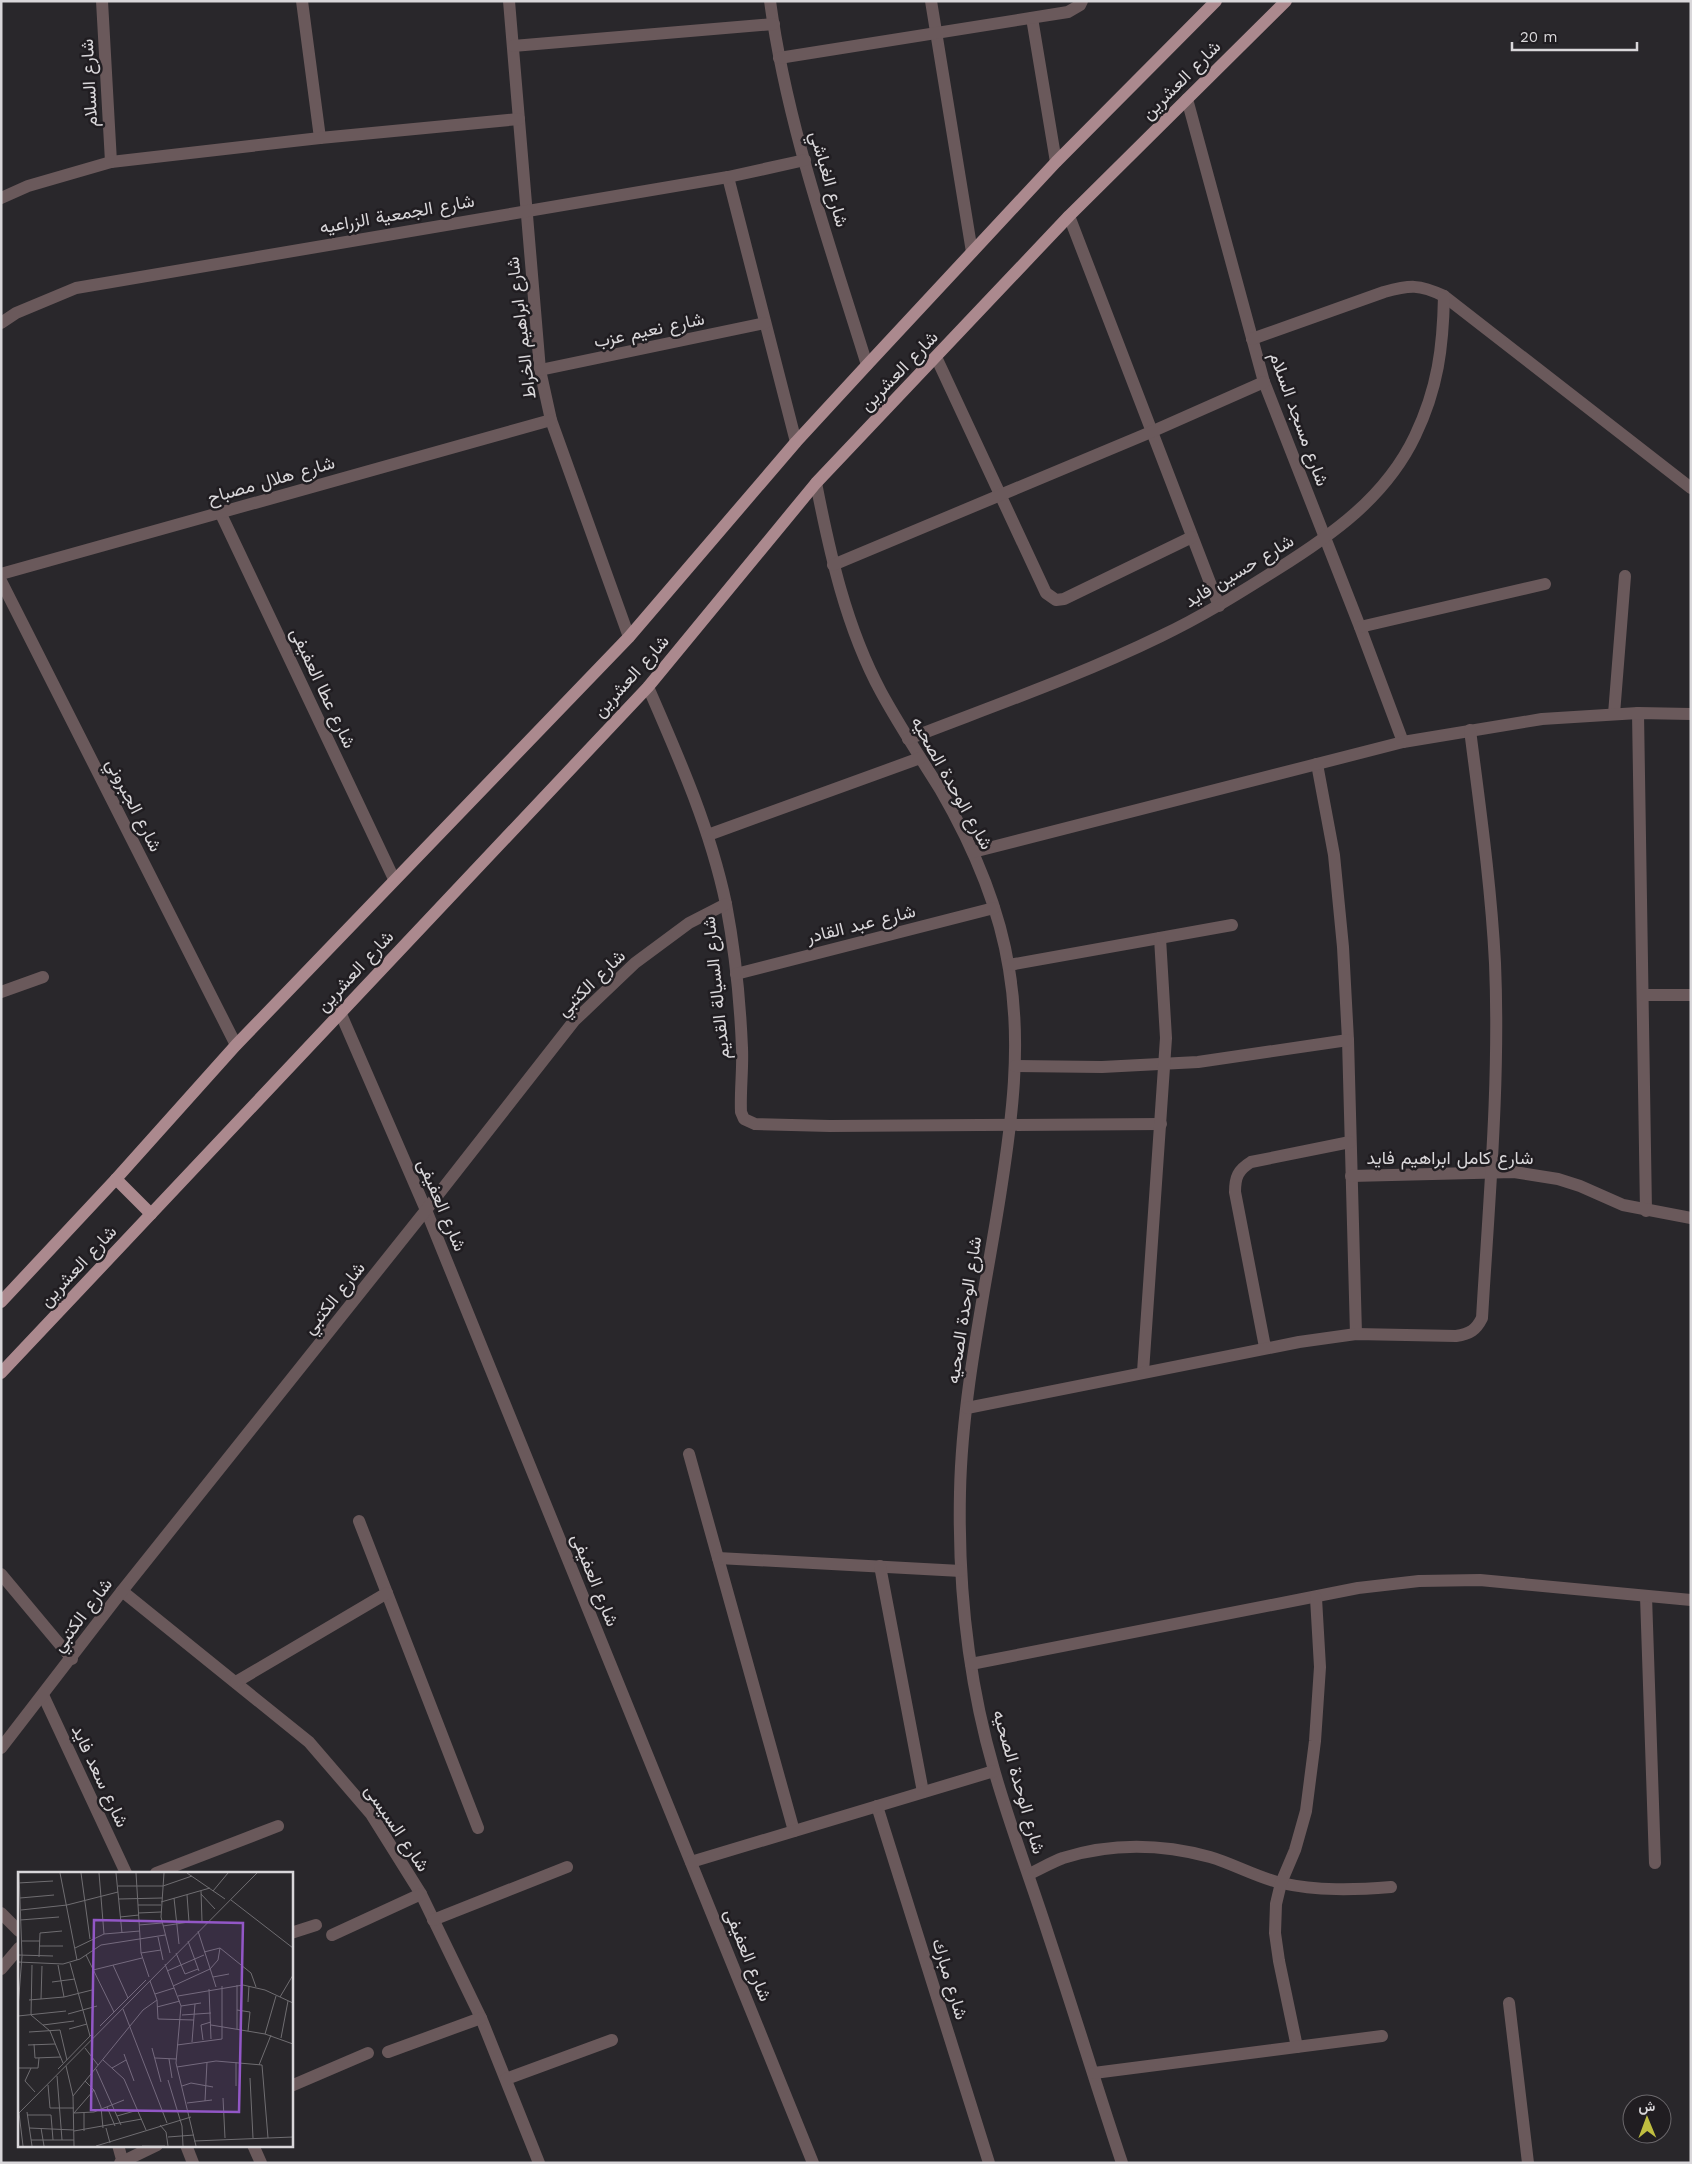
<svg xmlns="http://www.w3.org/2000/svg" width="1692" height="2164" font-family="'Work Sans',Vazirmatn,sans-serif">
<rect width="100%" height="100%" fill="#29272b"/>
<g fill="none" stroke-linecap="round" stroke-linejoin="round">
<g stroke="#6a595b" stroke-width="12">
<path d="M102 1 111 162"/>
<path d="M302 1 320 138"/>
<path d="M509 1 540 370 551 420 629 637"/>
<path d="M770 1C787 126 830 245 867 365"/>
<path d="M931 1 972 252"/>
<path d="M1032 18 1056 162"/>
<path d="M513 46 774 24"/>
<path d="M779 58 1068 12 1080 5 1082 1"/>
<path d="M1187 99 1264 382 1360 627 1403 742"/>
<path d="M728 177 796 442"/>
<path d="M1 198 28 186 111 162 320 138 519 119"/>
<path d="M1069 216 1219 606"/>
<path d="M1 323 16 313 76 288 728 177 805 160"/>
<path d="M1252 339 1384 292C1410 285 1419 284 1444 296L1691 488"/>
<path d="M936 357 1046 593 1056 600 1064 599 1192 537"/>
<path d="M540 370 765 323"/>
<path d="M816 483C830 554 846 627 881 692 899 725 920 757 940 789 972 844 999 906 1009 969 1022 1045 1012 1120 1000 1196 985 1292 962 1394 960 1492 958 1585 968 1680 994 1770 1010 1826 1031 1881 1049 1937 1074 2012 1097 2088 1122 2163"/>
<path d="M220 512 394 879"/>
<path d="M833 565 1151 432 1264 382"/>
<path d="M1 574 551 420"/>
<path d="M1 581 236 1045"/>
<path d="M1360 627 1545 584"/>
<path d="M648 687C679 758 710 828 726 904 735 951 740 1000 742 1048 743 1069 740 1091 741 1112L744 1119 755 1124 830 1126 1161 1124"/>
<path d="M1638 713 1646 1211"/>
<path d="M1614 714 1625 576"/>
<path d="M908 739C993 706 1079 676 1161 636 1201 617 1238 594 1276 570 1332 535 1386 497 1415 436 1438 388 1443 347 1444 296"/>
<path d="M1317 764 1334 855 1343 947 1348 1040 1356 1334"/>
<path d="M708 835 920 758"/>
<path d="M973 852 1403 742 1542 719 1638 713 1691 714"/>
<path d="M1009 965 1232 925"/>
<path d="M736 974 994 908"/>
<path d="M1 992 43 977"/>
<path d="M1643 995H1691"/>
<path d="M340 1012 426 1210 813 2163"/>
<path d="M1015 1066 1102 1067 1198 1062 1348 1040"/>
<path d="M1351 1176 1514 1172 1558 1179 1580 1186 1623 1205 1691 1218"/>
<path d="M1265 1347 1235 1192C1235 1177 1238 1170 1251 1162L1350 1142"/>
<path d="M1143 1372 1166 1038 1160 938"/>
<path d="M967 1408 1299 1342 1356 1334 1456 1336C1470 1334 1476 1330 1482 1318 1489 1200 1500 1081 1495 963 1491 885 1480 808 1470 730"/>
<path d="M689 1454 794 1831"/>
<path d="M359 1521 478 1828"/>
<path d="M718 1558 961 1571"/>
<path d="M880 1566 923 1792"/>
<path d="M1 1574 72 1659"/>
<path d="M122 1591 309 1742 371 1814 421 1894 481 2018 539 2163"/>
<path d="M1646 1596 1655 1863"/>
<path d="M971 1664 1358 1588 1419 1581 1480 1580 1691 1600"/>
<path d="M236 1682 387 1593"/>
<path d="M43 1695 126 1873"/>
<path d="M1 1748 122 1591 426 1210 574 1021 635 963 689 923 726 904"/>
<path d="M877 1806 989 2163"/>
<path d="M691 1862 994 1771"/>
<path d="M156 1873 278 1826"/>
<path d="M1029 1874C1040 1869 1052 1862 1063 1858 1111 1843 1162 1844 1210 1857 1234 1864 1256 1877 1281 1883 1318 1891 1354 1890 1391 1887"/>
<path d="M1 1913 19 1931"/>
<path d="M433 1920 567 1867"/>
<path d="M291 1933 316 1925"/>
<path d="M332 1935 421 1894"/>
<path d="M1 1969 19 1948"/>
<path d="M1509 2003 1528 2163"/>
<path d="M1297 2047 1279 1961 1275 1933 1276 1904 1281 1883 1295 1850 1306 1811 1315 1741 1320 1667 1316 1598"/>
<path d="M388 2052 481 2018"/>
<path d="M1094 2073 1382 2036"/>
<path d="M506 2079 612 2040"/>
<path d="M291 2086 368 2053"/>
<path d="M118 2145 123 2163"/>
<path d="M186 2145 193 2163"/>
<path d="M253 2145 261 2163"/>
<path d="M120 2163 157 2145"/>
</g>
<g stroke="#ab898e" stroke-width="12">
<path d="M116 1179 151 1214"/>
<path d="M1 1302 116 1179 236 1045 629 637 796 442 867 365 1056 162 1216 1"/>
<path d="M1 1373 648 687 816 483 1069 216 1286 1"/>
</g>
</g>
<g text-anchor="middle" stroke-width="5" stroke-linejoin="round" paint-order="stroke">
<g font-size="18" fill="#d9d7da" stroke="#201d21">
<text transform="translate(1181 80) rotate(-45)" y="6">شارع العشرين</text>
<text transform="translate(89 83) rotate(-93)" y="6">شارع السلام</text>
<text transform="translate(829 179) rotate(74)" y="6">شارع الغباشي</text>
<text transform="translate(397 214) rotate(-10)" y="6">شارع الجمعية الزراعيه</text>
<text transform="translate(521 328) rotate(-97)" y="6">شارع ابراهيم الخراط</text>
<text transform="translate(649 330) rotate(-12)" y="6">شارع نعيم عزب</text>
<text transform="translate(899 371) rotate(-46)" y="6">شارع العشرين</text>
<text transform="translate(1299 419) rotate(70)" y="6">شارع مسجد السلام</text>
<text transform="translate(271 480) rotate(-16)" y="6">شارع هلال مصباح</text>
<text transform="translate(1239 571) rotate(-31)" y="6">شارع حسين فايد</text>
<text transform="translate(631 676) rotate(-48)" y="6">شارع العشرين</text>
<text transform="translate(323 688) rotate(65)" y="6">شارع عطا العفيفى</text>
<text transform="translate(952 783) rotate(61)" y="6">شارع الوحدة الصحيه</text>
<text transform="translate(134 805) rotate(63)" y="6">شارع الجبروني</text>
<text transform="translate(861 924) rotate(-14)" y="6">شارع عبد القادر</text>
<text transform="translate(355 971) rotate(-47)" y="6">شارع العشرين</text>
<text transform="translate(591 983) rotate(-44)" y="6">شارع الكتبي</text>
<text transform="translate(716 988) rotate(-96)" y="6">شارع السيالة القديم</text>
<text x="1450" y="1164">شارع كامل ابراهيم فايد</text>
<text transform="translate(442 1205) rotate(67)" y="6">شارع العفيفى</text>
<text transform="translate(78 1266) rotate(-47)" y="6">شارع العشرين</text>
<text transform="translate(334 1298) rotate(-51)" y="6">شارع الكتبي</text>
<text transform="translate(964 1310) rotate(-81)" y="6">شارع الوحدة الصحيه</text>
<text transform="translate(595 1580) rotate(68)" y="6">شارع العفيفى</text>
<text transform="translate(82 1615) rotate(-53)" y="6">شارع الكتبي</text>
<text transform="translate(100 1776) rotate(65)" y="6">شارع سعد فايد</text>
<text transform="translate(1019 1782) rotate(74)" y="6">شارع الوحدة الصحيه</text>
<text transform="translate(397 1828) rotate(56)" y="6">شارع السيسى</text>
<text transform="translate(748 1955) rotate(68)" y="6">شارع العفيفى</text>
<text transform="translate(950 1979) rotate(73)" y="6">شارع مبارك</text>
</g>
</g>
<g transform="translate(18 1872)">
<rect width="275" height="275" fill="#29272b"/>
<path fill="none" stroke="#6f6d71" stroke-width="1" d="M42 1 59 88M63 1 72 67M81 1 86 62M98 1 104 61M118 1 123 81 131 105M146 1 143 45 152 81M169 1 207 27M0 11 35 9M100 14H145L174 4M183 19 184 49M195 19 210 1M183 22 197 37M2 26 36 23M156 26 161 72M101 27 144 26M213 28 275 76M143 30 192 16M120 33H143M3 38 49 33 100 20M120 41 143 40M102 45 121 43M2 48 41 45M121 53 144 51M145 54 171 50 169 23M180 59 198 115M140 65 145 88M4 69H22M170 69 181 99M21 74H45M57 76 86 62 122 59M186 80 202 76 233 101 238 115M123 81 143 78M158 81 167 102 180 97M0 83 35 84M68 83 96 140M21 85 22 61 44 59M0 90 45 92 62 87 83 73 147 63M52 91 72 164M147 92 163 134 158 191 178 274M14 93 13 143 32 159 45 191M40 93 46 125M95 93 110 126M75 98 124 86M149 99 186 83M195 105 211 102M132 109 139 128 140 147 176 148M34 110 57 107M155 114 192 97 200 88 202 76M191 117 193 167M137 122 156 116M160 124 225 113 247 118 275 131M262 125 275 103M23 127 24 94M11 128 46 125 74 118M230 130 231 114M163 134 183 131M139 135 162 129M0 136 4 84 1 1M105 137 149 251M219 138 232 140 230 159M50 142 79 134M164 143 193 141M0 144 48 139M25 153 56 149M193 153 247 162 275 172M82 154 128 108M51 157 69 152M219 157V113M11 160 42 158 49 188M247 162 258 124M263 166 270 129M185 168 183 153 193 150M174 170 177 132M16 172 17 186 43 185M10 173 37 172M159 173 204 167V114M67 176 80 193M134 176 143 210M106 182 116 209M137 186 158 187M151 187 154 206M85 188 106 207 128 258M218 190V214M241 193 253 163M48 194 55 224 56 274M159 195 198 189 244 193 250 266M0 196H20L21 186M13 196 7 209 17 220M94 196 108 188M40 197 73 163M78 197 103 253M39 204 44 268M232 206 235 266M150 208 164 254 165 274M67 209 76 218 83 235 85 256M30 213 32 236H56M164 214 173 211 195 215M55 224 125 138 139 128M205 226 207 266M187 229 189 190M169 231 194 228M89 235 97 254M9 240 14 274M1 241 5 274M56 241 76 240 106 228M56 241 76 218M66 241V259M0 242 239 1M9 243H33L35 268M99 244 120 238M142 253 148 260 150 274M11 256 56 258M23 256 26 274M88 256 92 271M56 259 124 247M150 265 176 263M13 268H56M176 269 275 265M78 274 173 245M124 274H147"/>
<path fill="#9257c6" fill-opacity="0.15" stroke="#9257c6" stroke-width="2.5" d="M76 48 225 51 221 240 73 238Z"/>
<rect width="275" height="275" fill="none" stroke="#d9d7da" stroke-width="2.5"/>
</g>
<rect width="1692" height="2164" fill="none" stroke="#d9d7da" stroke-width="5"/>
<g transform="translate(1647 2119) rotate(359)"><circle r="24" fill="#201d21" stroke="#6a676b"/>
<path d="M0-4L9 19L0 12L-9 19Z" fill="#c0be40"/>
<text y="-8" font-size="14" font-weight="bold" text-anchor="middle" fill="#d9d7da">ش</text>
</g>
<path d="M1512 42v8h125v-8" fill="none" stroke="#d9d7da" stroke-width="2.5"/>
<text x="1520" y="42" font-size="15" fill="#d9d7da" stroke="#201d21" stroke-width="4" paint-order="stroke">20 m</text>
</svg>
